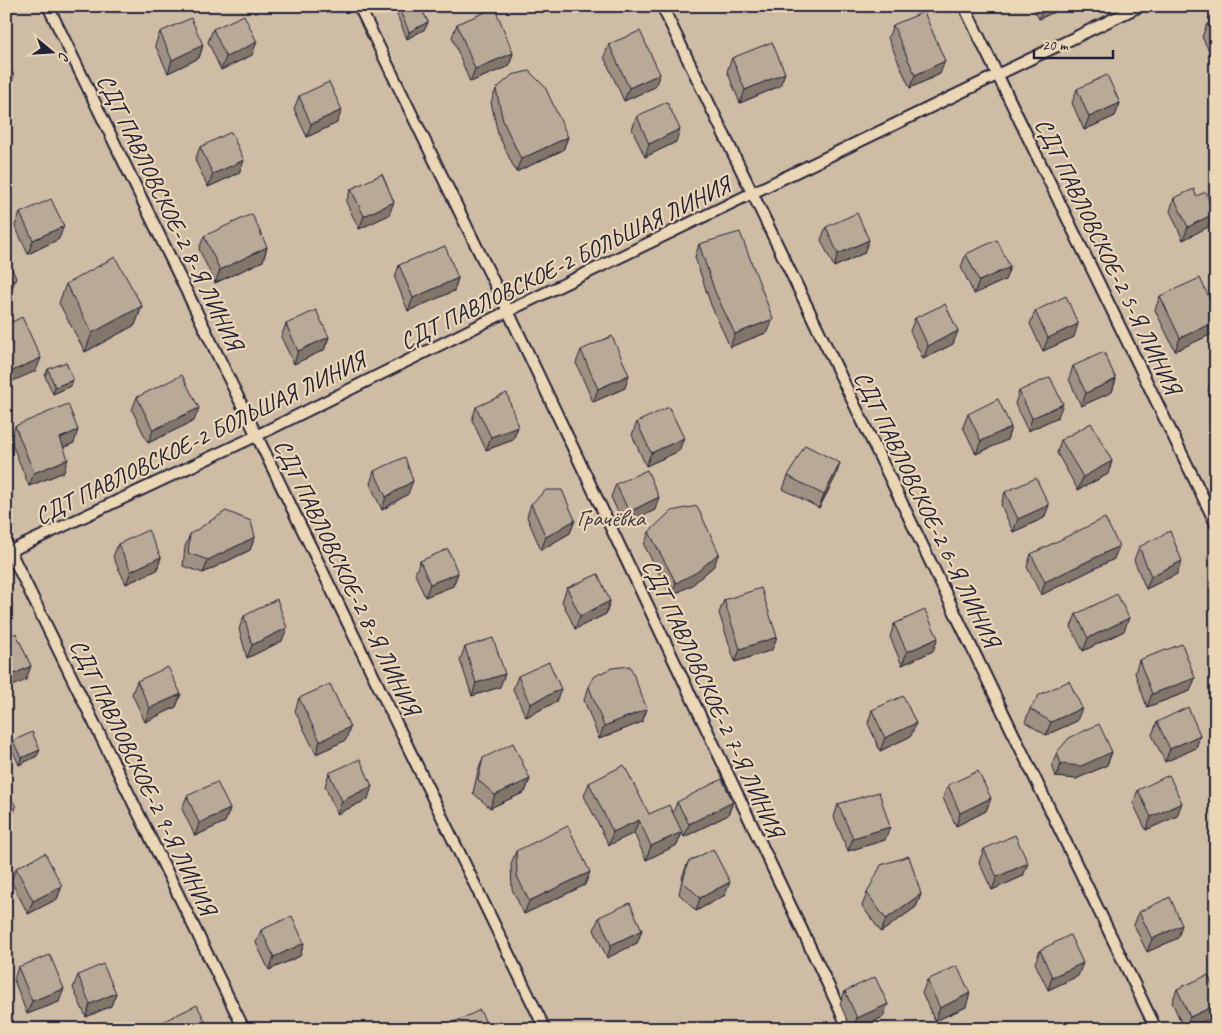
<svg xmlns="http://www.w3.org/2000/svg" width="1222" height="1035" font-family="Caveat,sans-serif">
<rect width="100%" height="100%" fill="#ebd6b5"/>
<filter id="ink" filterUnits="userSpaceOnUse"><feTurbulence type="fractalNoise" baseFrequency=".02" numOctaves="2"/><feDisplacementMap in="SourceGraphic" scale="10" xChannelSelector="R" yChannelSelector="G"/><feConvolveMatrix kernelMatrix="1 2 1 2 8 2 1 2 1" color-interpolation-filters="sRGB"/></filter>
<g filter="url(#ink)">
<rect fill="#cebca4" stroke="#786f70" x="6" y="6" width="1210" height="1023"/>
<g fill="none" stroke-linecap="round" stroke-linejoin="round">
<g stroke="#22223b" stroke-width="14">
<g id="lane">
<path d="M48 6 545 1029"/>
<path d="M359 6 508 311 849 1029"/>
<path d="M662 6 1156 1029"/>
<path d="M964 6 1216 524"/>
<path d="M6 543 244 1029"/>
<path d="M6 553 256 436 508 311 1140 6"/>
</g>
</g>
<use href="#lane" stroke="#ebd6b5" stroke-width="10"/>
</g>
<g fill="#9f9182" stroke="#22223b">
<path d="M396 6H420L428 22 425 29 407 39 395 10Z"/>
<path d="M1032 6H1067L1039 19Z"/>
<path d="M1216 19V64L1202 37 1207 24Z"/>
<path d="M457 24 513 53 509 66 470 82 452 37Z"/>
<path d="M893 25 940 74 910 88 888 38Z"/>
<path d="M213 29 252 55 221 70 208 42Z"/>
<path d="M160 32 203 45 199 58 168 73 155 45Z"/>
<path d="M609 44 655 87 624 101 604 57Z"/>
<path d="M732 58 780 86 740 103 727 71Z"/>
<path d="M496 89 568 137 563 150 516 172 498 134 491 102Z"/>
<path d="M1077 89 1120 103 1115 116 1084 130 1072 103Z"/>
<path d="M299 96 337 123 307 137 294 109Z"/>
<path d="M637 116 676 142 645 157 632 129Z"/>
<path d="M200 147 244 160 239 173 208 187 195 160Z"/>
<path d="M351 189 389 215 359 229 346 202Z"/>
<path d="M1174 198 1208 227 1183 240 1170 211Z"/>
<path d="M20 213 59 239 28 254 15 226Z"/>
<path d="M826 227 864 253 834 267 821 240Z"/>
<path d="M204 236 267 247 263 261 215 283 199 249Z"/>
<path d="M699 244 768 332 730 347 711 305 695 257Z"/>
<path d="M966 254 1010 267 1005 280 974 294 961 267Z"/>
<path d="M399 265 458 278 454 291 408 311 395 278Z"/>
<path d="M66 284 142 306 135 325 85 352 59 303Z"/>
<path d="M1160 296 1214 333 1175 351 1155 310Z"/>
<path d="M1035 311 1074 337 1043 351 1030 324Z"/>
<path d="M915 318 953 344 923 359 910 331Z"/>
<path d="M286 324 329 337 324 350 294 364 281 337Z"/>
<path d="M581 350 625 388 593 402 576 363Z"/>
<path d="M1073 366 1116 379 1112 392 1081 406 1069 379Z"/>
<path d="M48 369 71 386 53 394 45 376Z"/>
<path d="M1216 375V401L1208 390 1213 377Z"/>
<path d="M1019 391 1058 417 1028 431 1015 404Z"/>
<path d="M137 397 194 421 148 443 132 410Z"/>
<path d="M476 407 518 427 513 440 486 450 472 420Z"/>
<path d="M968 414 1011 427 1007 440 976 454 963 427Z"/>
<path d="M637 422 679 451 646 466 632 435Z"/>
<path d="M15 426 74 443 64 447V472L29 486 10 439Z"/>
<path d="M1061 440 1112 461 1108 474 1078 490 1057 453Z"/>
<path d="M374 471 408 494 382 510 370 484Z"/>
<path d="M788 476H836L819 508 783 489Z"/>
<path d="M616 484 655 510 624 525 611 497Z"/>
<path d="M1005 492 1049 505 1044 518 1013 532 1001 505Z"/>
<path d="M531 504 575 520 570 533 541 550 527 517Z"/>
<path d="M649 532 714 566 692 585 671 596 644 545Z"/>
<path d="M190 534 255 537 250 550 203 573 183 566 185 547Z"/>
<path d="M118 544 161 557 157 570 126 584 113 557Z"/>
<path d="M1139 547 1177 574 1146 589 1134 560Z"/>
<path d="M1031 554 1114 559 1041 595 1027 567Z"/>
<path d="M420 561 458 573 453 586 425 597 415 574Z"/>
<path d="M567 588 610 601 606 614 575 629 562 601Z"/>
<path d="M724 600 772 650 735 662 719 613Z"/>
<path d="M1076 614 1124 631 1083 651 1071 627Z"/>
<path d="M244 616 282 641 247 658 239 629Z"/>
<path d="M894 624 933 651 902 665 890 637Z"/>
<path d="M465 647 500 687 472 696 460 660Z"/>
<path d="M1139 660 1195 678 1190 691 1147 707 1135 673Z"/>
<path d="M518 676 556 702 526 717 513 689Z"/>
<path d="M137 681 181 694 176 707 145 722 132 694Z"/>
<path d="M589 687 647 709 642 722 599 739 584 700Z"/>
<path d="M299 698 346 740 316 754 295 711Z"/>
<path d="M1030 709 1077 721 1046 735 1025 722Z"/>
<path d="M872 710 911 736 880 751 868 723Z"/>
<path d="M1157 722 1200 735 1196 748 1165 762 1152 735Z"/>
<path d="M13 741 37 756 19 765 11 747Z"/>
<path d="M1057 752H1112L1107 765 1076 779 1056 777 1052 765Z"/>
<path d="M483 758 530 779 525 792 490 808 473 793 478 771Z"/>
<path d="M329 773 368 799 337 814 325 786Z"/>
<path d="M589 783 649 814 673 813 677 802H733L728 815 684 837 682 833 677 845 646 860 634 833 609 845 584 796Z"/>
<path d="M948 785 991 798 986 811 956 826 943 798Z"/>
<path d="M1138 790 1177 816 1146 830 1133 803Z"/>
<path d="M187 796 230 809 225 822 195 836 182 809Z"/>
<path d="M838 804 885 840 848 851 834 817Z"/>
<path d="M984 849 1028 863 1023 876 992 890 979 862Z"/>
<path d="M516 851 585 885 524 914 512 889 511 864Z"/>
<path d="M688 862 725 895 696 911 679 894 683 875Z"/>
<path d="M16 868 62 886 57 899 28 914 11 881Z"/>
<path d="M867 893 921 894 916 907 881 932 862 906Z"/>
<path d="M1139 912 1178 938 1147 952 1134 925Z"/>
<path d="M599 917 642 930 637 943 607 958 594 930Z"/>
<path d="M261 930 304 943 300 956 269 970 256 943Z"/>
<path d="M1040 950 1078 976 1048 990 1035 963Z"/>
<path d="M18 967 59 1002 27 1014 14 980Z"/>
<path d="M78 975 116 993 111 1006 86 1017 73 988Z"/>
<path d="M927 980 966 1007 935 1021 922 993Z"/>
<path d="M1177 989 1216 1005V1016L1187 1029H1184L1172 1002Z"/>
<path d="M845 991 883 1017 858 1029H851L840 1004Z"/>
<path d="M160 1023 209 1029H158Z"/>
</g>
<g fill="#82766a" stroke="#22223b">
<path d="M14 6 9 19 6 21V11Z"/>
<path d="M1044 6H1067L1039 19Z"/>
<path d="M428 22 425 29 407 39 409 32Z"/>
<path d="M257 42 252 55 221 70 226 57Z"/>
<path d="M203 45 199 58 168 73 172 60Z"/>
<path d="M513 53 509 66 470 82 475 69Z"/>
<path d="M945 61 940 74 910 88 915 75Z"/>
<path d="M785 73 780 86 740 103 745 90Z"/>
<path d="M660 74 655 87 624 101 629 88Z"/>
<path d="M14 76 10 89 6 91V80Z"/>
<path d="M1120 103 1115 116 1084 130 1089 117Z"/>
<path d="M342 110 337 123 307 137 311 124Z"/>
<path d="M680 129 676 142 645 157 649 144Z"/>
<path d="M568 137 563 150 516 172 521 159Z"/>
<path d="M244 160 239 173 208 187 213 174Z"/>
<path d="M394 202 389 215 359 229 364 216Z"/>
<path d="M1213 214 1208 227 1183 240 1188 227Z"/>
<path d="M64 226 59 239 28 254 33 240Z"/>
<path d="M869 240 864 253 834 267 838 254Z"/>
<path d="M267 247 263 261 215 283 220 270Z"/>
<path d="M1010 267 1005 280 974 294 979 281Z"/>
<path d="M16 278 11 291 6 294V283Z"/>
<path d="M458 278 454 291 408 311 413 298Z"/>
<path d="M142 306 135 325 85 352 92 333Z"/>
<path d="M773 319 768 332 730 347 735 334Z"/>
<path d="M1216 321V328L1214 333 1175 351 1180 338Z"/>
<path d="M1078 324 1074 337 1043 351 1048 338Z"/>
<path d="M958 331 953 344 923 359 928 346Z"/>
<path d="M329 337 324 350 294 364 298 351Z"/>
<path d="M41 358 36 371 6 384V377L8 373Z"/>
<path d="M629 375 625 388 593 402 598 389Z"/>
<path d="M1116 379 1112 392 1081 406 1086 393Z"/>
<path d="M73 380 71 386 53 394 55 387Z"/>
<path d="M1063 404 1058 417 1028 431 1032 418Z"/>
<path d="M199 408 194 421 148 443 153 430Z"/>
<path d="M518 427 513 440 486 450 491 437Z"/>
<path d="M1011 427 1007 440 976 454 981 441Z"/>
<path d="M78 430 74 443 55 451 60 438Z"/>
<path d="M684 438 679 451 646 466 651 453Z"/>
<path d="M68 459 64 472 29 486 34 473Z"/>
<path d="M1112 461 1108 474 1078 490 1083 477Z"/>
<path d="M840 463 836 476 819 508 824 495Z"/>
<path d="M413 481 408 494 382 510 386 497Z"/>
<path d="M659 497 655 510 624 525 629 512Z"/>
<path d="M1049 505 1044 518 1013 532 1018 519Z"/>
<path d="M575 520 570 533 541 550 546 537Z"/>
<path d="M255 537 250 550 203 573 208 560Z"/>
<path d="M1119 546 1114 559 1041 595 1045 582Z"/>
<path d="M719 553 714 566 692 585 671 596 676 583Z"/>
<path d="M161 557 157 570 126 584 131 571Z"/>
<path d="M1182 561 1177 574 1146 589 1151 576Z"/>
<path d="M458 573 453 586 425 597 430 584Z"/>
<path d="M610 601 606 614 575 629 580 616Z"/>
<path d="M1129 618 1124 631 1083 651 1088 638Z"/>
<path d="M287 628 282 641 247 658 252 645Z"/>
<path d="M777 637 772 650 735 662 740 649Z"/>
<path d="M938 638 933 651 902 665 907 652Z"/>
<path d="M31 666 26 680 6 689V678Z"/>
<path d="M505 674 500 687 472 696 476 683Z"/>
<path d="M1195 678 1190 691 1147 707 1152 694Z"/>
<path d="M561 689 556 702 526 717 530 704Z"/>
<path d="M181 694 176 707 145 722 150 708Z"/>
<path d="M1082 708 1077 721 1046 735 1051 722Z"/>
<path d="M647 709 642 722 599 739 604 726Z"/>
<path d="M916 723 911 736 880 751 885 738Z"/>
<path d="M350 727 346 740 316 754 320 741Z"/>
<path d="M1200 735 1196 748 1165 762 1170 749Z"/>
<path d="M40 750 37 756 19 765 21 758Z"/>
<path d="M1112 752 1107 765 1076 779 1056 777 1061 764Z"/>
<path d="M530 779 525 792 490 808 495 795Z"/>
<path d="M372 786 368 799 337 814 342 801Z"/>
<path d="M991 798 986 811 956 826 960 813Z"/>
<path d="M733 802 728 815 684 837 689 824Z"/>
<path d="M1182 803 1177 816 1146 830 1151 817Z"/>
<path d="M16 807 11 820 6 822V812Z"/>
<path d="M230 809 225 822 195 836 199 823Z"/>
<path d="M639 820 634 833 609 845 613 832Z"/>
<path d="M890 827 885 840 848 851 853 838Z"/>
<path d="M682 832 677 845 646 860 651 846Z"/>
<path d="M1028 863 1023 876 992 890 997 877Z"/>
<path d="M590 872 585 885 524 914 529 901Z"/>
<path d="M730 882 725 895 696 911 700 898Z"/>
<path d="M62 886 57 899 28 914 33 901Z"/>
<path d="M921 894 916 907 881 932 886 919Z"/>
<path d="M12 922 7 935H6V925Z"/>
<path d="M1182 925 1178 938 1147 952 1152 939Z"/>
<path d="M642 930 637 943 607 958 611 945Z"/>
<path d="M304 943 300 956 269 970 274 957Z"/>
<path d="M1083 963 1078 976 1048 990 1052 977Z"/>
<path d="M64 989 59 1002 27 1014 32 1001Z"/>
<path d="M116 993 111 1006 86 1017 90 1004Z"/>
<path d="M970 993 966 1007 935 1021 940 1008Z"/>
<path d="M888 1004 883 1017 858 1029H853L857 1018Z"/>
<path d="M1216 1005V1016L1187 1029H1185L1190 1017Z"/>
</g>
<g fill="#b9a997" stroke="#22223b">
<path d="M6 6H13L6 11Z"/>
<path d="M398 6H420L428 22 409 32Z"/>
<path d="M495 8 513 53 475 69 457 24Z"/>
<path d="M924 12 945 61 915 75 893 25Z"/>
<path d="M244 15 257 42 226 57 213 29Z"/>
<path d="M191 18 203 45 172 60 160 32Z"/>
<path d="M1216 19V42L1207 24Z"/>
<path d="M640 31 660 74 629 88 609 44Z"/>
<path d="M772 42 785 73 745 90 732 58Z"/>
<path d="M6 58 14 76 6 80Z"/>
<path d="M529 71 545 87 568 137 521 159 503 121 496 89 512 75Z"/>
<path d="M1107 75 1120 103 1089 117 1077 89Z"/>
<path d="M329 82 342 110 311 124 299 96Z"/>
<path d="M667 102 680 129 649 144 637 116Z"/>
<path d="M231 132 244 160 213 174 200 147Z"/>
<path d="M382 174 394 202 364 216 351 189Z"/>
<path d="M1194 189 1196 196 1206 192 1213 214 1188 227 1174 198Z"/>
<path d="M51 199 64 226 33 240 20 213Z"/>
<path d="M857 213 869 240 838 254 826 227Z"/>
<path d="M252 214 267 247 220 270 204 236Z"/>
<path d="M740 232 773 319 735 334 715 292 699 244Z"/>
<path d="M997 240 1010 267 979 281 966 254Z"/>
<path d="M445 246 458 278 413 298 399 265Z"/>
<path d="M6 255 16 278 6 283Z"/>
<path d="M115 257 142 306 92 333 66 284Z"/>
<path d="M1200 278 1216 313V321L1180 338 1160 296Z"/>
<path d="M1066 296 1078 324 1048 338 1035 311Z"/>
<path d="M945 304 958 331 928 346 915 318Z"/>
<path d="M316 310 329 337 298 351 286 324Z"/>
<path d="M22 317 41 358 8 373 6 369V325Z"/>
<path d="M612 336 629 375 598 389 581 350Z"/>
<path d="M1104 352 1116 379 1086 393 1073 366Z"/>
<path d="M66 362 73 380 55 387 48 369Z"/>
<path d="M182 375 199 408 153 430 137 397Z"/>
<path d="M1216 375V381L1213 377Z"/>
<path d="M1050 377 1063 404 1032 418 1019 391Z"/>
<path d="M507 393 518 427 491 437 476 407Z"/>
<path d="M998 399 1011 427 981 441 968 414Z"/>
<path d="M68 404 78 430 60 438 68 459 34 473 15 426Z"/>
<path d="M669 407 684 438 651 453 637 422Z"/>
<path d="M1091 423 1112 461 1083 477 1061 440Z"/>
<path d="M805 445 840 463 824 495 788 476Z"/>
<path d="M405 457 413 481 386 497 374 471Z"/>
<path d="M647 470 659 497 629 512 616 484Z"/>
<path d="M1036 478 1049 505 1018 519 1005 492Z"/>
<path d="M546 490H562L575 520 546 537 531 504Z"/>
<path d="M697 506 719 553 697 572 676 583 649 532 671 511Z"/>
<path d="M226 511 251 521 255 537 208 560 188 553 190 534Z"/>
<path d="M1105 518 1119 546 1045 582 1031 554Z"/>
<path d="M148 530 161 557 131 571 118 544Z"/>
<path d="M1170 531 1182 561 1151 576 1139 547Z"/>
<path d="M448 549 458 573 430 584 420 561Z"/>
<path d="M598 574 610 601 580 616 567 588Z"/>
<path d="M761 588 777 637 740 649 724 600Z"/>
<path d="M1117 594 1129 618 1088 638 1076 614Z"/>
<path d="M277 599 287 628 252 645 244 616Z"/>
<path d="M925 610 938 638 907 652 894 624Z"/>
<path d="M16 633 31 666 6 678V638Z"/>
<path d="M493 638 505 674 476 683 465 647Z"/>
<path d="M1182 644 1195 678 1152 694 1139 660Z"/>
<path d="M549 662 561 689 530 704 518 676Z"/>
<path d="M630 666 647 709 604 726 589 687 593 677 612 668Z"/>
<path d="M168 667 181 694 150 708 137 681Z"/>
<path d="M1069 681 1082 708 1051 722 1030 709 1039 695Z"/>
<path d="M330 684 350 727 320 741 299 698Z"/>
<path d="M903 696 916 723 885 738 872 710Z"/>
<path d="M1188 707 1200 735 1170 749 1157 722Z"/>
<path d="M1099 724 1112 752 1081 766 1061 764 1057 752 1069 738Z"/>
<path d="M32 732 40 750 21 758 13 741Z"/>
<path d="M513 743 530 779 495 795 478 780 483 758Z"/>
<path d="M360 759 372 786 342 801 329 773Z"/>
<path d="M624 765 649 814 669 805 682 832 651 846 639 820 613 832 589 783Z"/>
<path d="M978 771 991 798 960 813 948 785Z"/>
<path d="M1169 775 1182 803 1151 817 1138 790Z"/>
<path d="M722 779 733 802 689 824 677 802Z"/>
<path d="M217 782 230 809 199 823 187 796Z"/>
<path d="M6 787 16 807 6 812Z"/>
<path d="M879 792 890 827 853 838 838 804Z"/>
<path d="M568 826 590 872 529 901 517 876 516 851Z"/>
<path d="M1015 835 1028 863 997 877 984 849Z"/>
<path d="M713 849 730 882 700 898 683 881 688 862Z"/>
<path d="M45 853 62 886 33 901 16 868Z"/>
<path d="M909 856 921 894 886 919 867 893 881 865Z"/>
<path d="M1170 897 1182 925 1152 939 1139 912Z"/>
<path d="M630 903 642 930 611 945 599 917Z"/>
<path d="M6 911 12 922 6 925Z"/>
<path d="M292 916 304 943 274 957 261 930Z"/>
<path d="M1070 935 1083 963 1052 977 1040 950Z"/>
<path d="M50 955 64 989 32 1001 18 967Z"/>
<path d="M103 964 116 993 90 1004 78 975Z"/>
<path d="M957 966 970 993 940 1008 927 980Z"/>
<path d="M1208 975 1216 993V1005L1190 1017 1177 989Z"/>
<path d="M875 977 888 1004 857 1018 845 991Z"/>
<path d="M197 1005 209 1029H163L160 1023Z"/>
<path d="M480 1010 489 1029H452L450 1024Z"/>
</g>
</g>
<g text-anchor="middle" stroke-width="4.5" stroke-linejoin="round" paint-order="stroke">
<g font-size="24" fill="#22223b" stroke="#ebd6b5">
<text transform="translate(170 212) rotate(64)" y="8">СДТ ПАВЛОВСКОЕ-2 8-Я ЛИНИЯ</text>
<text transform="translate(1108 256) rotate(64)" y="8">СДТ ПАВЛОВСКОЕ-2 5-Я ЛИНИЯ</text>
<text transform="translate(565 263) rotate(-26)" y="8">СДТ ПАВЛОВСКОЕ-2 БОЛЬШАЯ ЛИНИЯ</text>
<text transform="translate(200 438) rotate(-26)" y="8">СДТ ПАВЛОВСКОЕ-2 БОЛЬШАЯ ЛИНИЯ</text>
<text transform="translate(927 509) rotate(64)" y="8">СДТ ПАВЛОВСКОЕ-2 6-Я ЛИНИЯ</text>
<text transform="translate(347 577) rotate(64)" y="8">СДТ ПАВЛОВСКОЕ-2 8-Я ЛИНИЯ</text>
<text transform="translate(713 698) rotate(65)" y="8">СДТ ПАВЛОВСКОЕ-2 7-Я ЛИНИЯ</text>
<text transform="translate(143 777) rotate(64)" y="8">СДТ ПАВЛОВСКОЕ-2 9-Я ЛИНИЯ</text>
</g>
<g font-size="24" fill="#444150" stroke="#ebd6b5">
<text x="611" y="526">Грачёвка</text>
</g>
</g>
<rect width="1222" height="1035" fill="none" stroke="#ebd6b5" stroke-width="25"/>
<rect x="12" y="12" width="1197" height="1010" fill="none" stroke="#22223b" stroke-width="2" filter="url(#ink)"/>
<g transform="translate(52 52) rotate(108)" stroke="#ebd6b5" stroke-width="4" paint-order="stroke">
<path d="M0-4L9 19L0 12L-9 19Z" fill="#22223b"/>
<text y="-8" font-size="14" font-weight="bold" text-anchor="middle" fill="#22223b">С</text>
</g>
<path d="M1034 50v8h79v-8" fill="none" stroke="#22223b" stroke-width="2.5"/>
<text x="1042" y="50" font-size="15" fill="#22223b" stroke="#ebd6b5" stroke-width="4" paint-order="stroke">20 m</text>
</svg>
